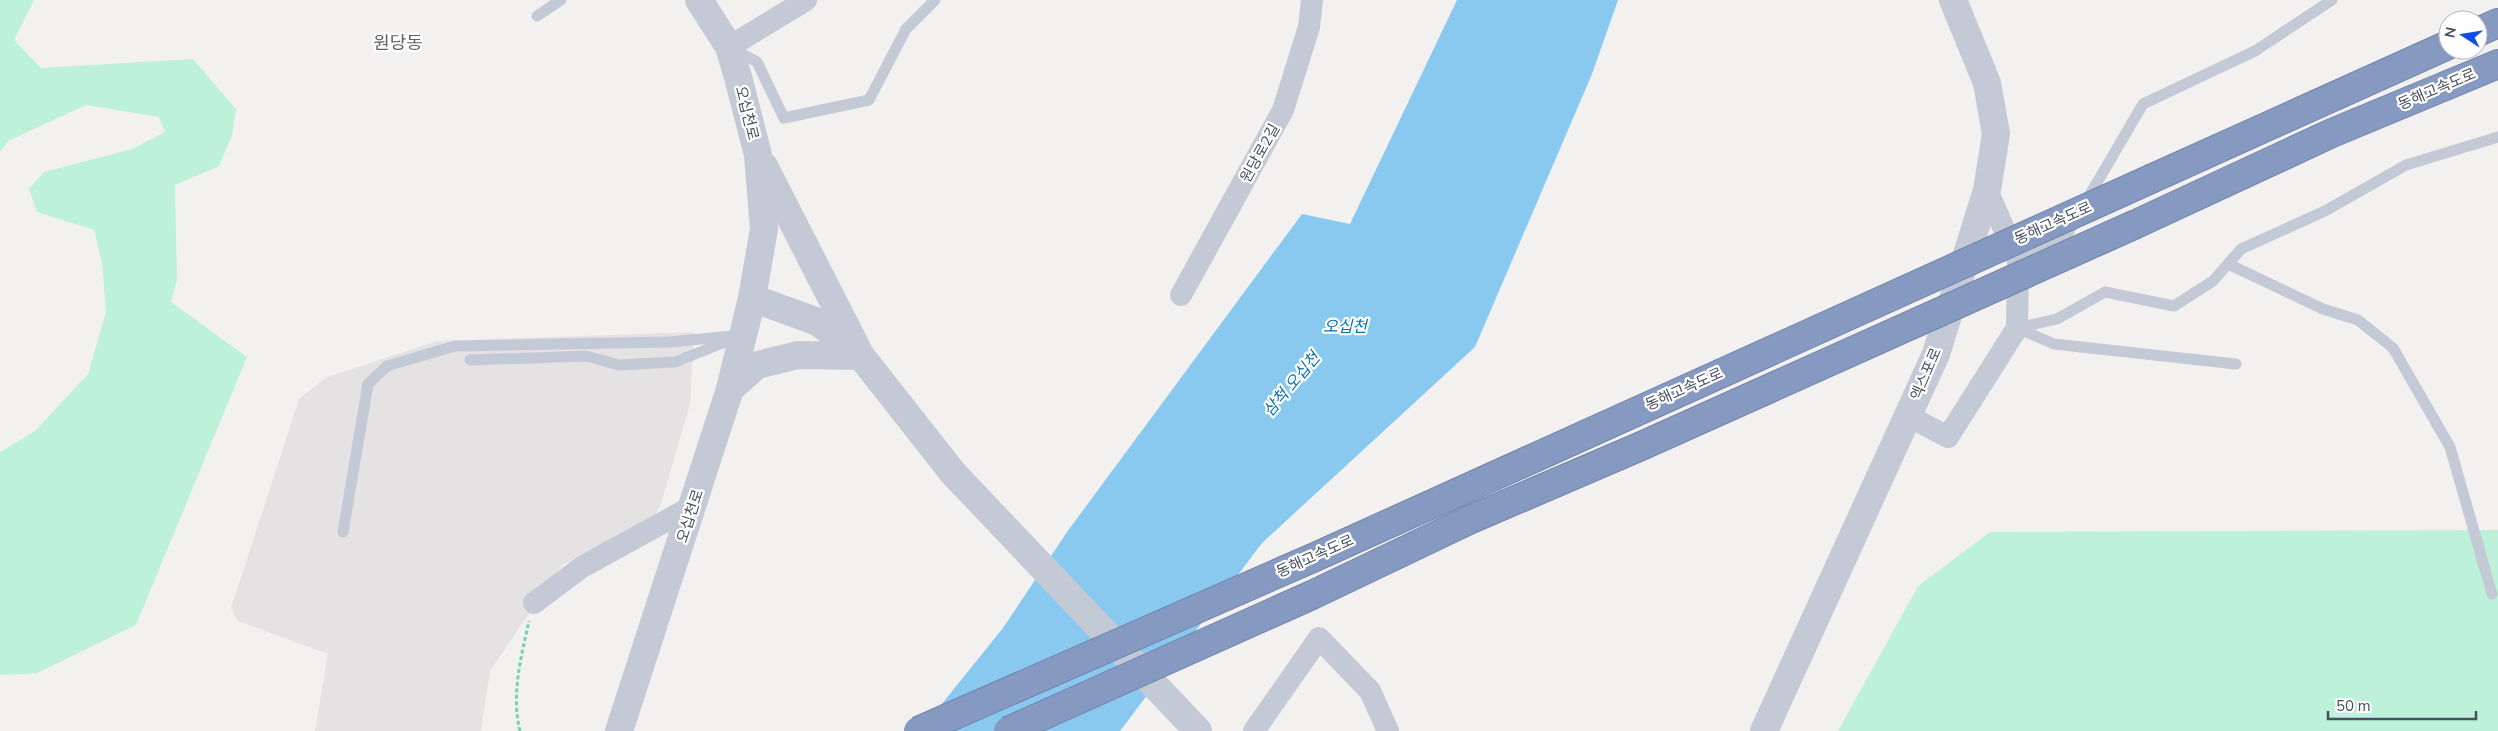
<svg xmlns="http://www.w3.org/2000/svg" width="2498" height="731" font-family="'Nunito Sans','Noto Sans KR',sans-serif">
<rect width="100%" height="100%" fill="#f3f1f0"/>
<path fill="#e4e2e2" d="M694 332 690 404 661 504 652 520 562 565 490 671 481 731H315L328 654 238 621 231 608 299 399 325 378 437 341Z"/>
<g fill="#bef1da">
<path d="M0 0H34L14 40 41 68 193 59 236 109 232 135 219 166 175 185 177 280 171 302 247 357 136 625 37 673 0 675V452L35 431 88 374 106 312 102 262 94 230 37 212 29 189 44 172 132 149 165 132 159 117 86 105 8 141 0 152Z"/>
<path d="M2498 530V731H1838L1918 586 1990 532Z"/>
</g>
<path fill="#89c9f0" d="M1457 0H1618L1592 74 1475 347 1262 543 1120 731H920L1003 628 1067 532 1302 214 1350 224Z"/>
<g fill="none" stroke-linecap="round" stroke-linejoin="round">
<g stroke="#7184ad" stroke-width="30">
<g id="motorway">
<path d="M2478 32 2498 23"/>
<path d="M2153 178 2448 45"/>
<path d="M2136 224 2332 133 2498 64"/>
</g>
</g>
<path stroke="#74d1b3" stroke-width="3" stroke-dasharray="4 2.5" stroke-linecap="butt" d="M520 731C511 695 521 657 529 621"/>
<g stroke="#c3cad5" stroke-width="11">
<path d="M537 16 561 0"/>
<path d="M733 49 757 62 784 118 869 100 906 29 935 0"/>
<path d="M2085 203 2143 104 2255 51 2332 0"/>
<path d="M2018 261 2068 233 2076 219"/>
<path d="M2228 264 2323 309 2358 320 2393 348 2450 447 2492 594"/>
<path d="M2017 328 2057 319 2105 292 2174 306 2213 281 2241 249 2325 211 2406 165 2498 137"/>
<path d="M2017 328 2054 344 2236 364"/>
<path d="M470 360 586 356 619 365 675 362 730 340"/>
<path d="M343 532 368 384 387 366 455 346 669 342 743 335"/>
</g>
<g stroke="#c3cad5" stroke-width="22">
<path d="M729 47 806 0"/>
<path d="M1181 295 1283 110 1309 27 1312 0"/>
<path d="M1908 416 1948 437 2017 328 2018 261 1987 190"/>
<path d="M534 603 582 567 693 506"/>
<path d="M1254 731 1319 638 1370 691 1388 731"/>
</g>
<g stroke="#c3cad5" stroke-width="28">
<path d="M752 298 818 322 861 356 953 473 1198 731"/>
<path d="M730 389 757 365 798 355 861 356 764 166"/>
<path d="M619 731 730 389 752 298 764 229 758 155 738 77 729 47 699 0"/>
<path d="M1764 731 1936 354 1987 190 1996 134 1987 83 1953 0"/>
</g>
<use href="#motorway" stroke="#8699c1" stroke-width="28"/>
<g stroke="#7184ad" stroke-width="30" stroke-linecap="butt">
<g id="motorway-bridge">
<path d="M918 731 1315 557 2153 178"/>
<path d="M1008 731 1312 595 1469 520 1639 447 2136 224"/>
</g>
</g>
<use href="#motorway-bridge" stroke="#8699c1" stroke-width="28"/>
</g>
<g text-anchor="middle" stroke-width="4.5" stroke-linejoin="round" paint-order="stroke">
<g font-size="15" fill="#47505f" stroke="#fff">
<text transform="translate(2437 89) rotate(-23)" y="5">동해고속도로</text>
<text transform="translate(747 113) rotate(76)" y="5">오십천로</text>
<text transform="translate(1260 153) rotate(-61)" y="5">원당로2길</text>
<text transform="translate(2053 223) rotate(-24)" y="5">동해고속도로</text>
<text transform="translate(1926 374) rotate(-67)" y="5">엑스포로</text>
<text transform="translate(1684 389) rotate(-24)" y="5">동해고속도로</text>
<text transform="translate(690 516) rotate(-72)" y="5">오십천로</text>
<text transform="translate(1315 556) rotate(-24)" y="5">동해고속도로</text>
</g>
<g font-size="16" font-style="italic" fill="#0671b2" stroke="#fff">
<text x="1345" y="332">오십천</text>
<text transform="translate(1291 384) rotate(-50)" y="6">삼척 오십천</text>
</g>
<g font-size="18" fill="#5c5f66" stroke="#fff">
<text x="398" y="49">원당동</text>
</g>
</g>
<g transform="translate(2463 35) rotate(282)"><circle r="24" fill="#ffffff" stroke="#b5b9bf"/>
<path d="M0-4L9 19L0 12L-9 19Z" fill="#124ceb"/>
<text y="-8" font-size="14" font-weight="bold" text-anchor="middle" fill="#47505f">N</text>
</g>
<path d="M2328 711v8h148v-8" fill="none" stroke="#47505f" stroke-width="2.5"/>
<text x="2336" y="711" font-size="15" fill="#47505f" stroke="#ffffff" stroke-width="4" paint-order="stroke">50 m</text>
</svg>
